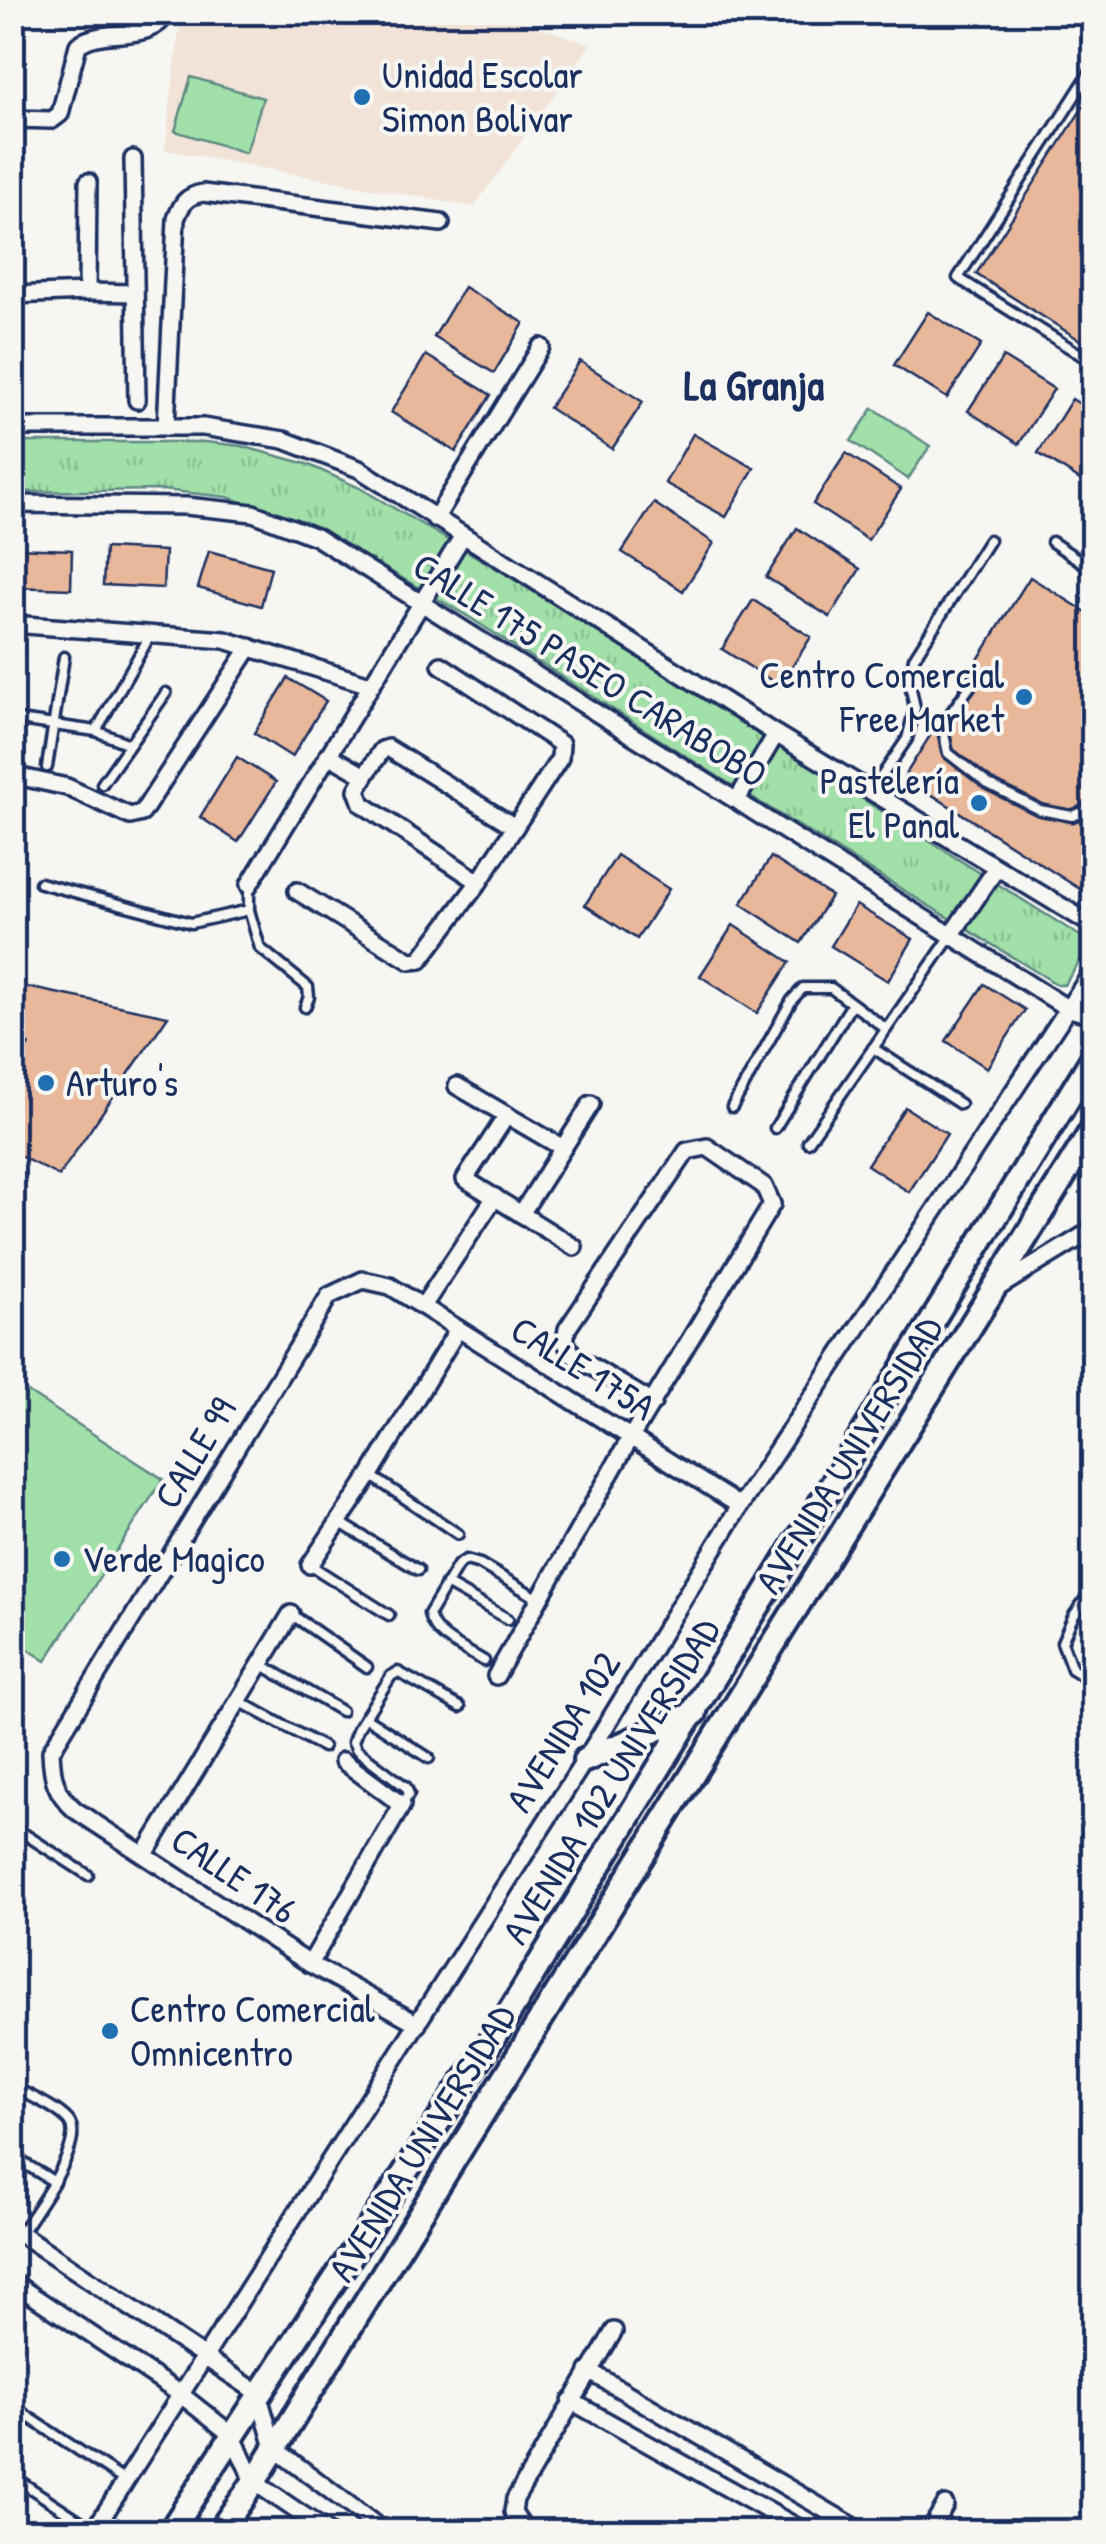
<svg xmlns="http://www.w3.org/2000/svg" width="1106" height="2544" font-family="'Patrick Hand',sans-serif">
<defs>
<pattern id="park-tufts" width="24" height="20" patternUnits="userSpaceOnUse" patternTransform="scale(2.5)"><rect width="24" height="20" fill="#a1e0a9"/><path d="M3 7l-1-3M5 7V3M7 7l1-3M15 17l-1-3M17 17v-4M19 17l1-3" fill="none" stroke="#8ac094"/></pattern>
</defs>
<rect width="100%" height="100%" fill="#f6f6f2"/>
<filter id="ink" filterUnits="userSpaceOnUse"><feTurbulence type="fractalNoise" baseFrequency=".01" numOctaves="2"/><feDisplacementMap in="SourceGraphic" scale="20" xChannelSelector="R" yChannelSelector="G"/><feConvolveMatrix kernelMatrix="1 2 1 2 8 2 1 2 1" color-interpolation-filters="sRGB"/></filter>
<g filter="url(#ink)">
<path fill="#f2e3d8" d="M181 13H491L591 44 474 207 165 150Z"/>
<path fill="url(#park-tufts)" stroke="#5e8884" stroke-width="2.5" d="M12 442H206L241 446 307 464 360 488 499 570 1088 941 1090 946 1064 985H1058L717 776 467 616 306 522 227 497 163 490 13 492Z"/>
<g fill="#a1e0a9" stroke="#5e8884" stroke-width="2.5">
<path d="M191 77 263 98 246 153 175 131Z"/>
<path d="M873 408 930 446 908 479 851 441Z"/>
<path d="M12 1382 163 1479 46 1661 13 1639Z"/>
</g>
<g fill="#e9b89a" stroke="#1b2f5e" stroke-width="2.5">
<path d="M1094 90V349L976 274Z"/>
<path d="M464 287 524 323 494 373 434 337Z"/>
<path d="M928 312 981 345 947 398 894 365Z"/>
<path d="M426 355 491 395 456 452 391 412Z"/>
<path d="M1003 357 1054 389 1019 444 968 411Z"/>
<path d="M580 361 643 402 612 449 549 408Z"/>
<path d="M1072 399 1094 413 1091 487 1038 453Z"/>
<path d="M693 434 754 468 726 517 665 483Z"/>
<path d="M846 453 901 489 868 540 813 504Z"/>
<path d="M654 503 714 543 683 591 622 552Z"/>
<path d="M797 528 860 569 830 617 766 577Z"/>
<path d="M12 548 72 550 71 589 12 587Z"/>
<path d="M105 548 165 551 163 588 103 585Z"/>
<path d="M209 551 271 568 261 606 198 588Z"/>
<path d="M1030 577 1094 617V898L904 777Z"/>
<path d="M753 600 811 637 780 686 722 649Z"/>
<path d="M288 678 326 701 292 757 254 733Z"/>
<path d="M237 757 276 782 238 842 200 817Z"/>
<path d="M617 855 669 889 637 939 585 905Z"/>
<path d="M771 857 831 896 801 943 741 904Z"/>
<path d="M856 905 913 939 888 981 831 946Z"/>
<path d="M733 925 790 962 757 1013 700 976Z"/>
<path d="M12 984 168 1016 59 1176 12 1152V1077L29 1044 12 1034Z"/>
<path d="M984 984 1025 1010 987 1068 946 1041Z"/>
<path d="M905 1107 947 1134 909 1192 867 1165Z"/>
</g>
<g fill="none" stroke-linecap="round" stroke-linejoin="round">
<g stroke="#1b2f5e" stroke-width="15">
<g id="lane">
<path d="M1094 66 958 278 1094 363"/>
<path d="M1052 542 1094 570"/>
<path d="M977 677 947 718 944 734 948 753 988 784 1040 810 1072 816 1094 807"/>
<path d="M12 681 16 650"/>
<path d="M12 719 96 731 151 634"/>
<path d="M96 731 129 744"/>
<path d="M47 767 64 657"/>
<path d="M102 784 166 693"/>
<path d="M871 792 907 739 915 708 910 684 914 658 989 540"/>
<path d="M40 883 191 923 249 910"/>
<path d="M249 885V910L260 948 308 987 309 997 305 1007"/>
<path d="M873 1048 960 1104"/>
<path d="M732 1107 792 1000 803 988H831L885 1028"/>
<path d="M775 1128 852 1004"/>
<path d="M808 1142 951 936"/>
<path d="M370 1475 458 1534"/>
<path d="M339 1522 418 1570"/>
<path d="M310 1565 389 1615"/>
<path d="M446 1584 508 1619"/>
<path d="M1094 1586 1073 1617 1062 1642 1072 1669 1094 1683"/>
<path d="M291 1614 367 1667"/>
<path d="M484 1661C465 1649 433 1637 429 1614L458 1565 466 1560 480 1564 539 1599"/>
<path d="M259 1663 341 1711"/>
<path d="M239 1701 323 1747"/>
<path d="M365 1717 429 1758"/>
<path d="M402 1805 409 1794 406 1787 357 1750 353 1742 357 1730 391 1676 398 1672 460 1707"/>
<path d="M12 1826 88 1875"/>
<path d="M12 2086C29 2096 55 2106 68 2120 88 2142 34 2212 21 2233"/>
<path d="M12 2156 53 2181"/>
<path d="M12 2406 125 2481"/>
<path d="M12 2476 94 2530"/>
</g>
</g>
<g stroke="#1b2f5e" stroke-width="22">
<g id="street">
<path d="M12 119 52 120 60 114 78 45C105 25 148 46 168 12"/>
<path d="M133 159 137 400"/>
<path d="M87 292 135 293"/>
<path d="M12 295 87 292 88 182"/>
<path d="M12 427H203L284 440 359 469 776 734 1094 926"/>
<path d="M166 427 176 219C182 203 186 196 203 193L441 223"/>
<path d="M12 504 186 506 253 513 316 537 1067 1008 1094 1016"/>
<path d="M435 519 541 347"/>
<path d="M12 624 225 640 370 685"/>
<path d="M328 755 365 776 357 790 362 804 479 882"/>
<path d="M12 775 67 787 130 816 142 813 250 647"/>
<path d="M365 776 382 750 388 748 515 827"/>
<path d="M737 800 776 734"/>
<path d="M249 885 462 537"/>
<path d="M297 891 410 961 420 960 479 882 560 758 561 744 441 665"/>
<path d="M952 934 996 869"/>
<path d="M457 1086 563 1148"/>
<path d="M507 1115 465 1179 574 1247"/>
<path d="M521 1214 591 1104"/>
<path d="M999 1287 1089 1232 1094 1224"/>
<path d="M423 1306 495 1197"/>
<path d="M310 1565 370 1475 458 1329"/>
<path d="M496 1676 631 1437 772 1204 764 1186 707 1147 687 1151 567 1329 565 1342 574 1356 653 1403"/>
<path d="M145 1854 291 1614"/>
<path d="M310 1964 402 1805 343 1761"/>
<path d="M418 2024 310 1964 75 1810C55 1792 52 1778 51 1751L329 1296 363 1280 390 1286 740 1506"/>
<path d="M12 2228 258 2393 274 2448 385 2532"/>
<path d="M12 2282 180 2394 232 2435 254 2482 328 2532"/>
<path d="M589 2371 863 2532"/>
<path d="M571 2401 806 2532"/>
<path d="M93 2532 585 1760 740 1506 1094 969"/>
<path d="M527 2532 513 2512 515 2499 614 2331"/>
<path d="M929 2532 945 2505"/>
</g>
</g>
<g stroke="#1b2f5e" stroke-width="30">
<g id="secondary">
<path d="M585 1760 695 1713"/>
<path d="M170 2532 506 2018 1094 1056"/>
<path d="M219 2532 254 2482 1094 1127"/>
</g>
</g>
<use href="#lane" stroke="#f6f6f2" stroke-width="8"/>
<use href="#street" stroke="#f6f6f2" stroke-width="15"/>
<use href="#secondary" stroke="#f6f6f2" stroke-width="22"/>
</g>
</g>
<g fill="#1f6fb2" stroke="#f6f6f2" stroke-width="4">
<circle cx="362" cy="97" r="10"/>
<circle cx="1024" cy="697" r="10"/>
<circle cx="979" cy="803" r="10"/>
<circle cx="46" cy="1083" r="10"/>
<circle cx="62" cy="1559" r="10"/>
<circle cx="110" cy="2031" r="10"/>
</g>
<g text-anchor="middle" stroke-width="8" stroke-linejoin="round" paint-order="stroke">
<g font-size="38" fill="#1b2f5e" stroke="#f6f6f2" text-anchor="start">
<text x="382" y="88">Unidad Escolar<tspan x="382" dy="44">Simon Bolivar</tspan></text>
<text x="1004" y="688" text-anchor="end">Centro Comercial<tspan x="1004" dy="44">Free Market</tspan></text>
<text x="959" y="794" text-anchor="end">Pastelería<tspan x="959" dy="44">El Panal</tspan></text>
<text x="66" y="1096">Arturo's</text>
<text x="82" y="1572">Verde Magico</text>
<text x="130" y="2022">Centro Comercial<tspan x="130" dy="44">Omnicentro</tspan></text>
</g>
<g font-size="38" fill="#1b2f5e" stroke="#f6f6f2">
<text transform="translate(590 670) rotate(32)" y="13">CALLE 175 PASEO CARABOBO</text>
<text transform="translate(583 1368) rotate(32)" y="13">CALLE 175A</text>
<text transform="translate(195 1453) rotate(-59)" y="13">CALLE 99</text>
<text transform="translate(849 1455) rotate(-58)" y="13">AVENIDA UNIVERSIDAD</text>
<text transform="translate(563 1732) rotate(-58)" y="13">AVENIDA 102</text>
<text transform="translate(611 1781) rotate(-58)" y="13">AVENIDA 102 UNIVERSIDAD</text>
<text transform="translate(234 1875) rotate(34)" y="13">CALLE 176</text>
<text transform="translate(422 2143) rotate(-58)" y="13">AVENIDA UNIVERSIDAD</text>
</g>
<g font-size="42" font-weight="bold" fill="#1b2f5e" stroke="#f6f6f2">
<text x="754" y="400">La Granja</text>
</g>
</g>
<rect width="1106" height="2544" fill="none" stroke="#f6f6f2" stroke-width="50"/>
<rect x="25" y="25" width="1056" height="2494" fill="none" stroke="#1b2f5e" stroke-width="4" filter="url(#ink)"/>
</svg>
